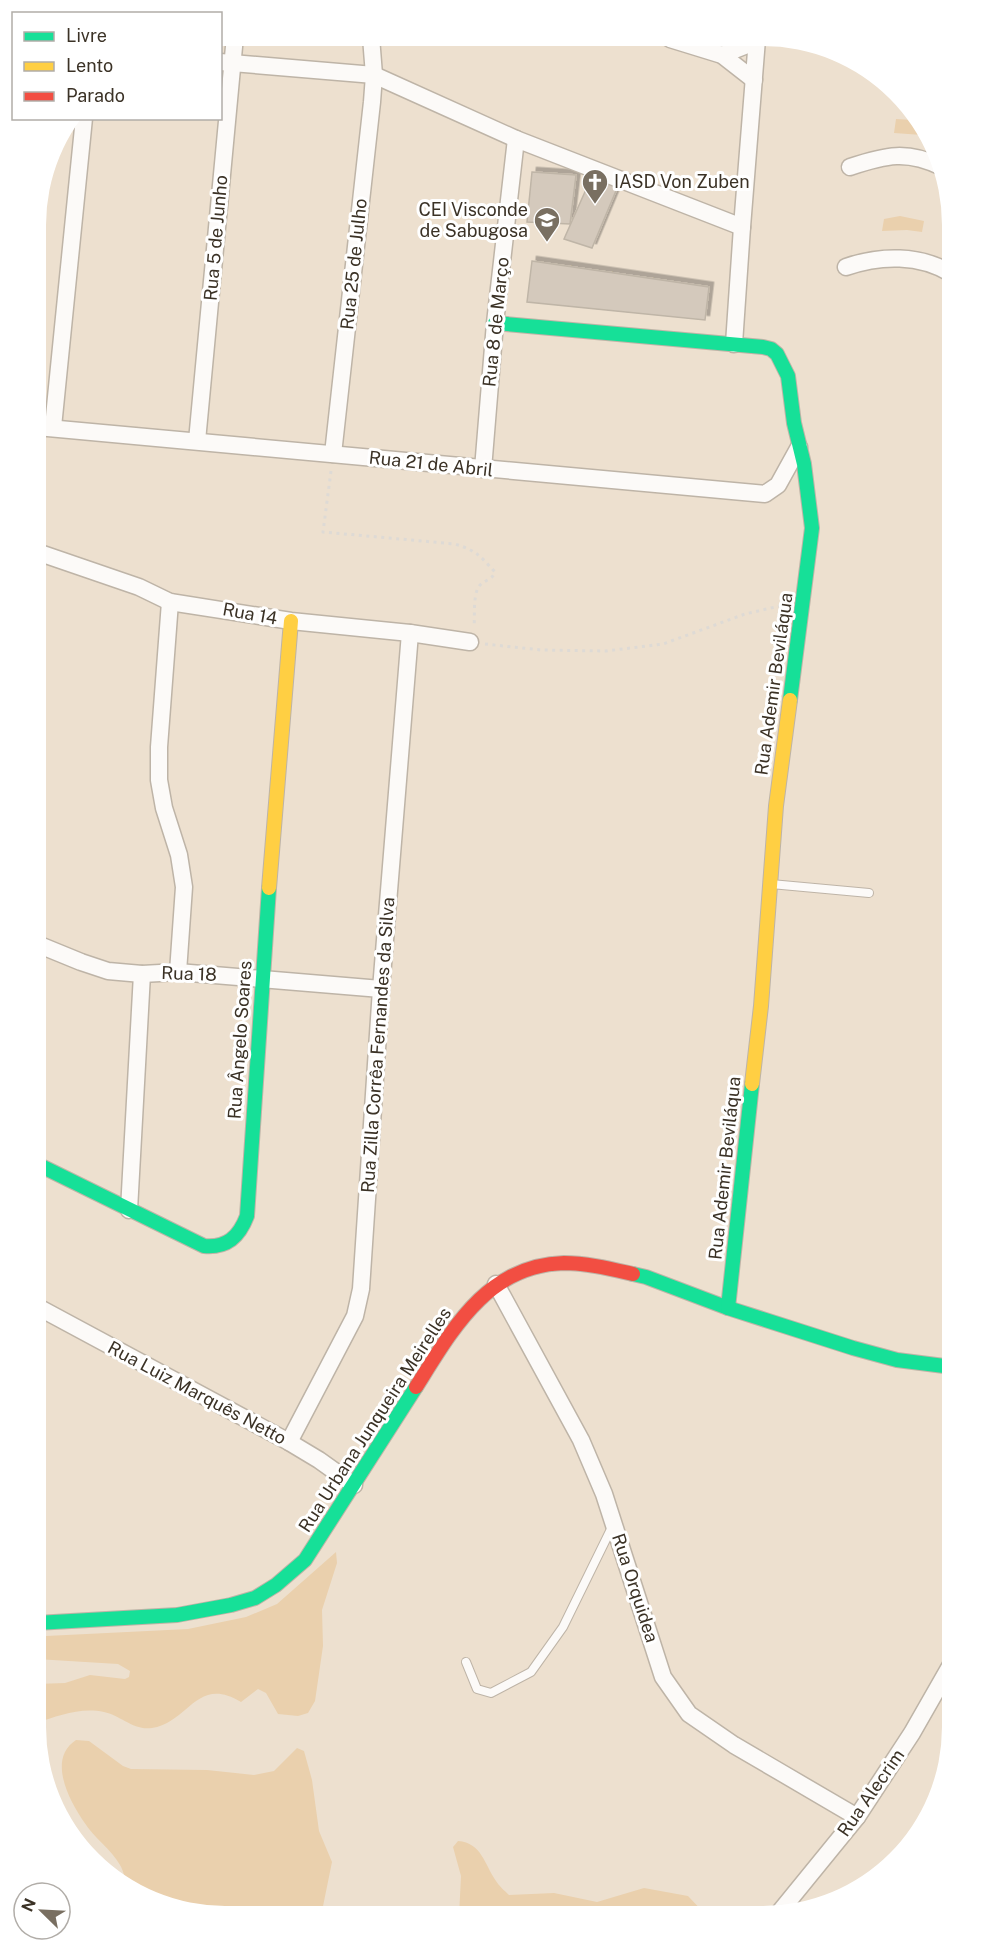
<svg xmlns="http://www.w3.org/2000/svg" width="988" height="1953" font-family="'Public Sans',sans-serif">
<defs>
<filter id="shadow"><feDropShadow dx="4.5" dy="-4.5" stdDeviation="0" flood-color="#0004"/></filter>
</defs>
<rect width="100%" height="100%" fill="#ede0cf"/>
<g fill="#ead0ad">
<path d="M896 119 912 120 922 135 894 133Z"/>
<path d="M900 216 924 221 922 232 907 230 882 231 884 219Z"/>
<path d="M336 1552 337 1563 322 1610 323 1646 315 1701 308 1713 298 1716 278 1714 266 1693 258 1689 241 1702C197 1675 189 1722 152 1728 134 1731 120 1715 104 1712 80 1707 58 1716 36 1723V1684L65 1683 90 1675 125 1679 129 1677 130 1671 118 1664 36 1659V1639L46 1636 188 1629 246 1617 277 1604Z"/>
<path d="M76 1740 89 1741 123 1766 131 1769 207 1770 254 1775 274 1771 297 1748 304 1751 312 1780 319 1831 332 1862 321 1916 200 1915 142 1898 127 1887C125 1881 124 1871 120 1865 111 1849 94 1838 84 1822 69 1800 47 1759 76 1740Z"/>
<path d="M458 1841C482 1843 484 1864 496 1881 499 1886 505 1891 509 1895L554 1893 597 1902 644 1888 688 1896 708 1917 459 1916 461 1876 453 1847Z"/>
</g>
<g fill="#d4c9bc" stroke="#bfb5a7" stroke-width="1.5" filter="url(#shadow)">
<path d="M532 172 576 175 570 224 527 222Z"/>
<path d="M592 176 618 186 592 248 564 239Z"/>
<path d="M532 261 709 287 705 320 527 302Z"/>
</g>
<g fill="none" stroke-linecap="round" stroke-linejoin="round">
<g stroke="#beb4a7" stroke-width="10">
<g id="lane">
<path d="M771 884 869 893"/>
<path d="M466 1662 477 1689 491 1693 531 1672 563 1627 613 1525"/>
</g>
</g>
<g stroke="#beb4a7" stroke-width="19">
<g id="street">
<path d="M670 39 722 55 754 80"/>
<path d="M722 55 757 41"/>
<path d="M220 62 374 75 516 139 742 227"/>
<path d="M850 167C886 155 907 150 942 167"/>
<path d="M846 267C880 255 920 254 952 274"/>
<path d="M734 344 742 227 757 39"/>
<path d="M37 427 765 494 778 485 799 447"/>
<path d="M53 427 84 118"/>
<path d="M197 441 235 36"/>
<path d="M333 454 372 102 374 75 371 37"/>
<path d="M483 469 495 323 516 139"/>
<path d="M37 552 139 587 170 602 291 621 410 633 470 642"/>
<path d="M170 602 159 747V780L164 808 179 855 184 887 178 972"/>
<path d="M37 944 81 962 108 971 142 974 178 972 381 989"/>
<path d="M129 1210 142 974"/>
<path d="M496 1284 581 1440 604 1494 663 1677 689 1714 734 1745 857 1817"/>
<path d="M36 1306 289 1442 319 1460 354 1485"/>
<path d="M289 1442 355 1316 361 1289 381 989 410 633"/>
<path d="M778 1914 857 1817 912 1733 952 1663"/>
</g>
</g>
<g stroke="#beb4a7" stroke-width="16">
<g id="fast">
<path d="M495 323 763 347 771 349 777 354 788 376 794 423 804 464 812 528 790 700"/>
<path d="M37 1164 204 1246C227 1248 239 1237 247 1216L269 888"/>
<path d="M633 1274 646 1277 728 1308 853 1348 897 1360 952 1367"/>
<path d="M728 1308 752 1084"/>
<path d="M36 1623 177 1615 231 1605 255 1598 276 1585 305 1560 416 1387"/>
</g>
</g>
<g stroke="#beb4a7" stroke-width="16">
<g id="slow">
<path d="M269 888 291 621"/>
<path d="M752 1084 761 1006 776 806 790 700"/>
</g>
</g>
<g stroke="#beb4a7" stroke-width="16">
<path id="jam" d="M416 1387C452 1330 487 1265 564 1263 587 1263 611 1269 633 1274"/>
</g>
<g stroke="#dedad5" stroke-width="3" stroke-dasharray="3 4.5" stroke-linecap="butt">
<path d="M331 471 323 532 455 544C477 551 479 555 495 572 492 581 482 580 478 588 473 598 475 616 474 627"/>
<path d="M485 644 541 650 606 651 663 644 745 614 784 605"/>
</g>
<use href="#lane" stroke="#fcfaf8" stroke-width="8"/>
<use href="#street" stroke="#fcfaf8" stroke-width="16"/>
<use href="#fast" stroke="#16e098" stroke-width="14"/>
<use href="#slow" stroke="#ffcf43" stroke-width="14"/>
<use href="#jam" stroke="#f24e42" stroke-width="14"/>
</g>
<defs>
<g id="church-pin" transform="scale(1.35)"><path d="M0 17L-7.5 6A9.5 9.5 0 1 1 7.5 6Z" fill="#796f61" stroke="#fff"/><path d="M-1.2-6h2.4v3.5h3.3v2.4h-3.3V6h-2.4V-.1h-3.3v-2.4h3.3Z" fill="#fff"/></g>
<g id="school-pin" transform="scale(1.35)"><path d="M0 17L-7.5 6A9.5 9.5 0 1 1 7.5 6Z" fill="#796f61" stroke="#fff"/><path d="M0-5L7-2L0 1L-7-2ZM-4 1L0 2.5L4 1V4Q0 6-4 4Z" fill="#fff"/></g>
</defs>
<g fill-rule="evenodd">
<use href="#church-pin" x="595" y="182"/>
<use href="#school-pin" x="547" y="220"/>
</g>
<g text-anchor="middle" stroke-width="6" stroke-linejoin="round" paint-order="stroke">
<g font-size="18" fill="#3b3226" stroke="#fff" text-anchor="start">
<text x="614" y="188">IASD Von Zuben</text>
<text x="528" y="216" text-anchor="end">CEI Visconde<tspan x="528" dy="21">de Sabugosa</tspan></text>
</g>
<g font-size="18" fill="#3b3226" stroke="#fff">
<text transform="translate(216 238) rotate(-85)" y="6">Rua 5 de Junho</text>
<text transform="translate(354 264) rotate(-84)" y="6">Rua 25 de Julho</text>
<text transform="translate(496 322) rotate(-84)" y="6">Rua 8 de Março</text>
<text transform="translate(431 464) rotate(6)" y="6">Rua 21 de Abril</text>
<text transform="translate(250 614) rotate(10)" y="6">Rua 14</text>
<text transform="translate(774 684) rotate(-82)" y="6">Rua Ademir Beviláqua</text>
<text transform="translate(189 974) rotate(2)" y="6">Rua 18</text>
<text transform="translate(240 1040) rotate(-86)" y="6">Rua Ângelo Soares</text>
<text transform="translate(378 1045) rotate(-86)" y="6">Rua Zilla Corrêa Fernandes da Silva</text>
<text transform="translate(725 1168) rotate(-84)" y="6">Rua Ademir Beviláqua</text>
<text transform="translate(197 1393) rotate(28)" y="6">Rua Luiz Marquês Netto</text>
<text transform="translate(375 1420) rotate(-57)" y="6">Rua Urbana Junqueira Meirelles</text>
<text transform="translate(635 1588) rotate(72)" y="6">Rua Orquidea</text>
<text transform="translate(871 1793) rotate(-55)" y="6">Rua Alecrim</text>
</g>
</g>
<path d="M0 0H988V1953H0ZM225 46H763A179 179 0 0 1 942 225V1727A179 179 0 0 1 763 1906H225A179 179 0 0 1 46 1727V225A179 179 0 0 1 225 46Z" fill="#fff" fill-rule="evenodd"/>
<rect x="12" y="12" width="210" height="108" fill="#ffffff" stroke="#b1ada8" stroke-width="1.5"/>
<rect x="24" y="32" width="30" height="9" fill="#16e098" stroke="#b1ada8" stroke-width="1.5"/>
<text x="66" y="42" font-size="18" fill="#3b3226">Livre</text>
<rect x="24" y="62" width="30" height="9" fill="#ffcf43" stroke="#b1ada8" stroke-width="1.5"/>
<text x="66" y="72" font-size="18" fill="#3b3226">Lento</text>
<rect x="24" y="92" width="30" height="9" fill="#f24e42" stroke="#b1ada8" stroke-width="1.5"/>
<text x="66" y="102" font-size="18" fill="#3b3226">Parado</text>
<g transform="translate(42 1911) rotate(294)"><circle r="28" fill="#ffffff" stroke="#b1ada8" stroke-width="1.5"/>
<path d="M0-4.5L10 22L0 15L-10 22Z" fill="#796f61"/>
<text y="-9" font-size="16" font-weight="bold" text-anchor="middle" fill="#3b3226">N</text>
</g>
</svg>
